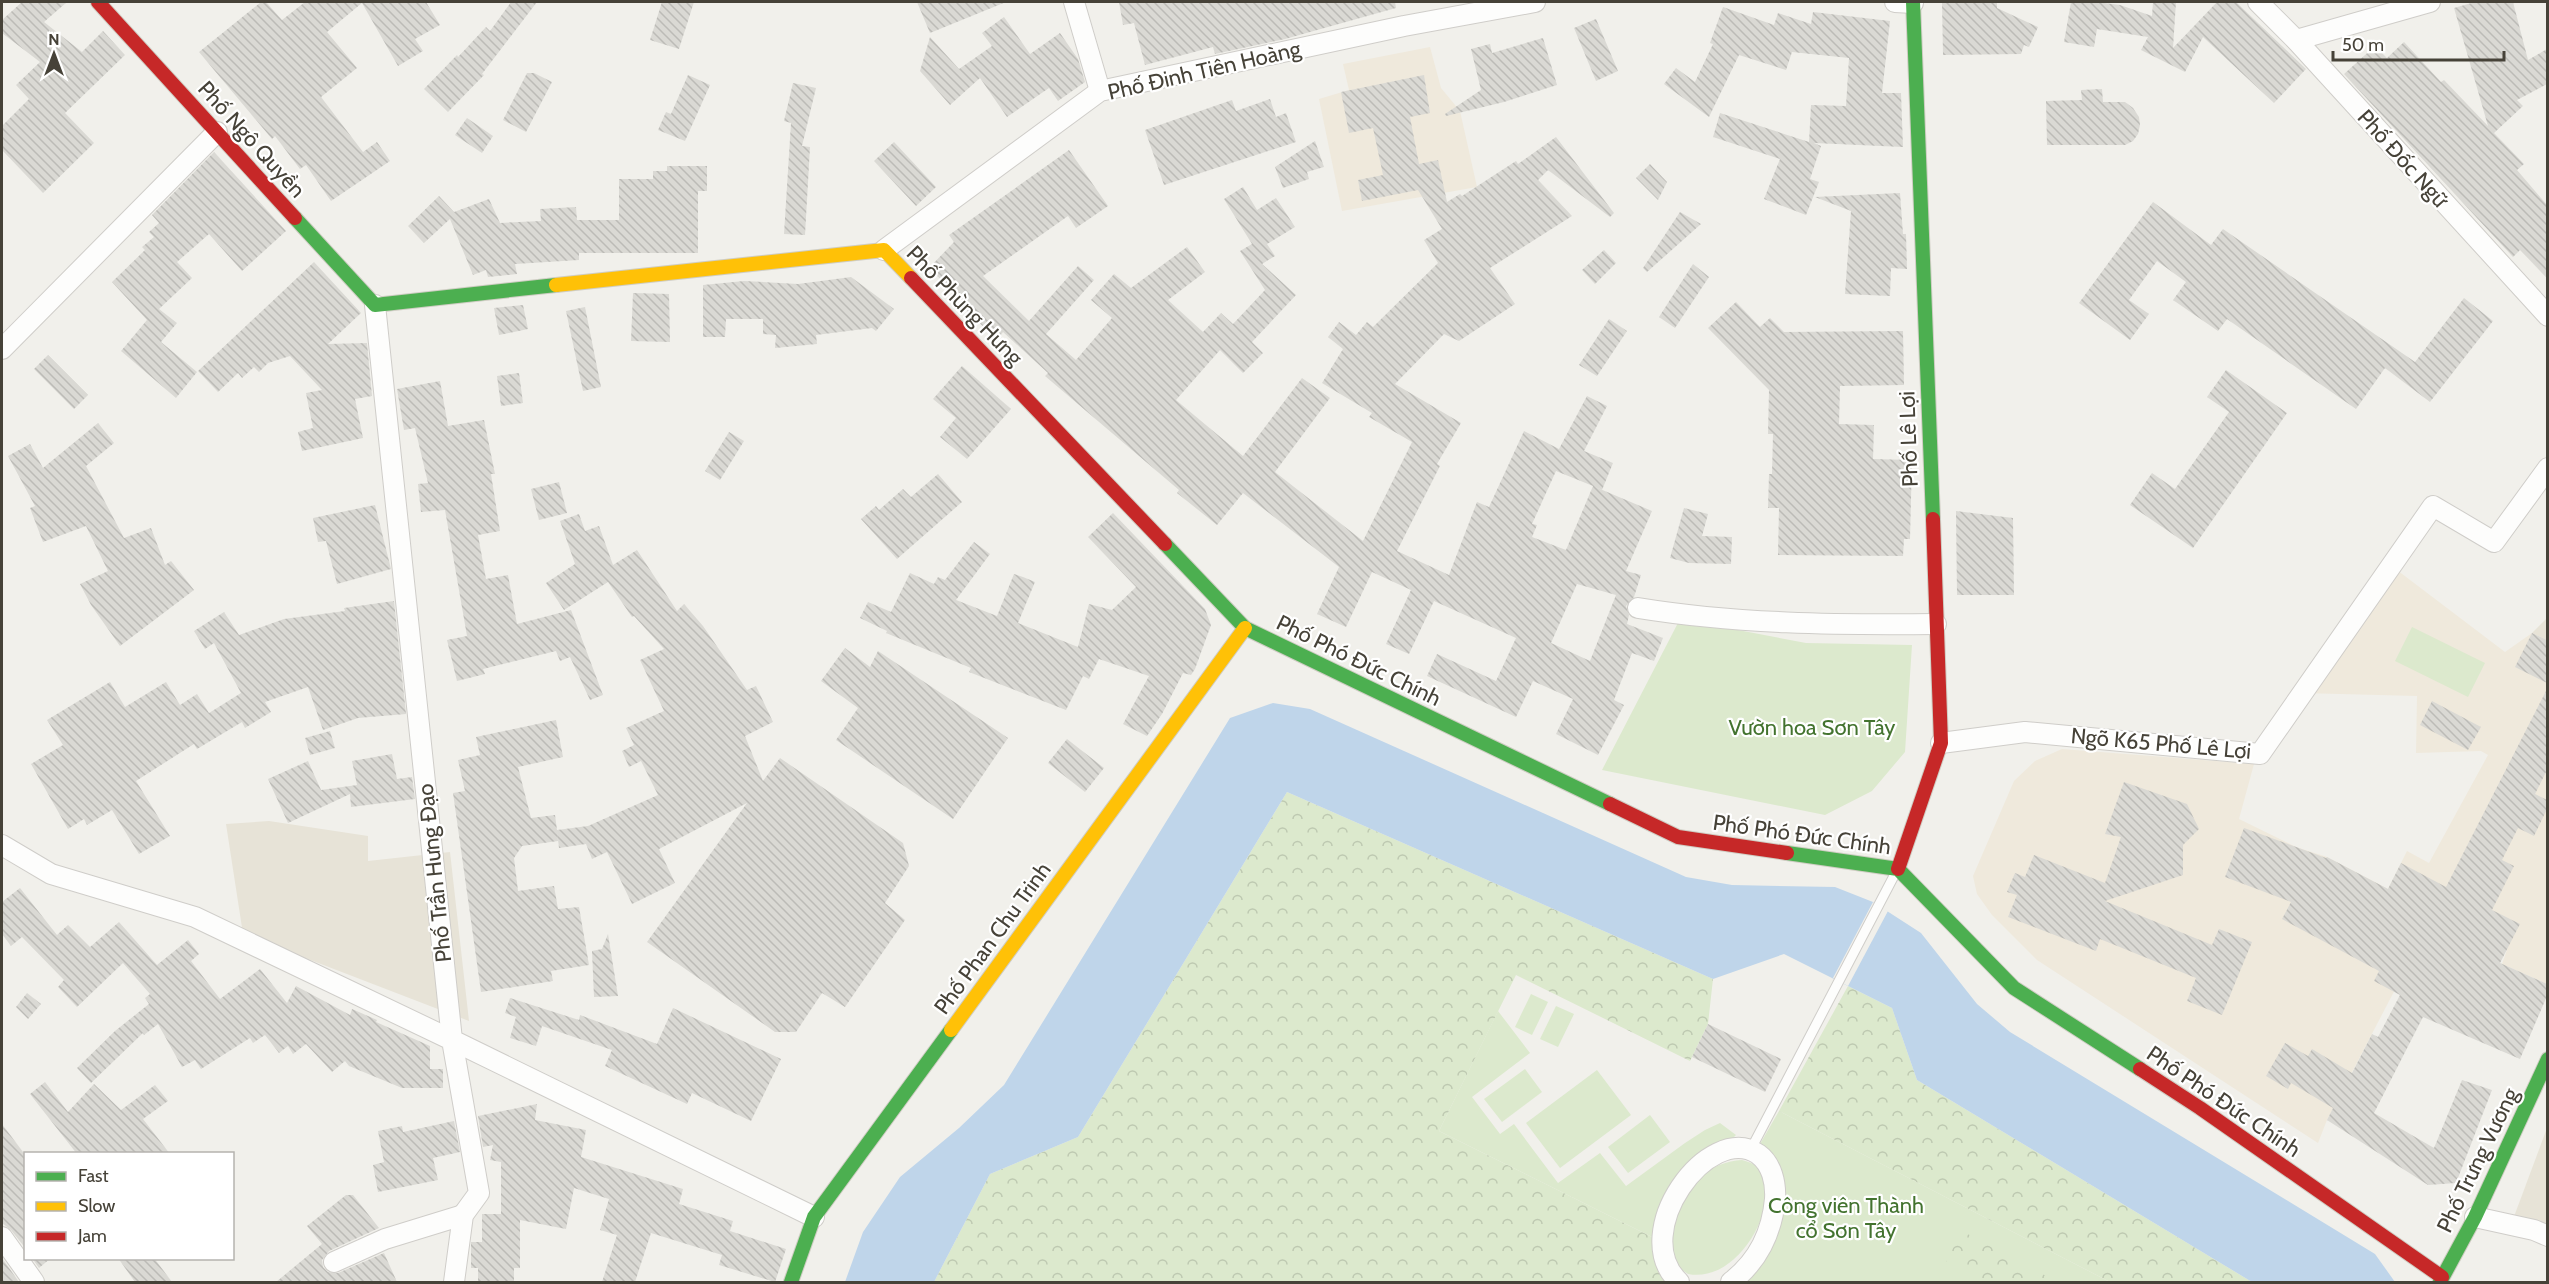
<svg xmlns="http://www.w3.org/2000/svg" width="2549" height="1284" font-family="Cabin,sans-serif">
<defs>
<pattern id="forest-crowns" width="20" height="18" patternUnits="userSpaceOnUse" patternTransform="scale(1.5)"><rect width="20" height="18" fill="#dce9cd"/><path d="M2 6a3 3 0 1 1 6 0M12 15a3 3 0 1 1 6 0" fill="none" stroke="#bec9b1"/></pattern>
<pattern id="building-back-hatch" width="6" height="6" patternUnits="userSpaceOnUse" patternTransform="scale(1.5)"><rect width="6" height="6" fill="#dad9d4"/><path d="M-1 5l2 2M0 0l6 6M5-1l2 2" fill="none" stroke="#bcbbb7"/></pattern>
</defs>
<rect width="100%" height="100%" fill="#f1f0eb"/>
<g fill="#efe9dc">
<path d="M1430 47 1441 88 1460 111 1477 187 1342 211 1319 99 1349 90 1343 64Z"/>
<path d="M2389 564 2505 652 2532 633 2547 640V984L2502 964 2507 950 2435 913 2327 1120 2318 1143 2037 960 1992 915 1977 894 1973 876 2014 781 2035 761 2062 749 2254 764 2239 819 2296 847 2327 857 2388 889 2407 851 2429 863 2488 755 2481 751 2416 753 2417 696 2301 693Z"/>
</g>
<g fill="#e7e3d7">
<path d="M2547 618V640L2532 633Z"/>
<path d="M269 821 368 836V861L450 852 469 1021 243 934 226 824Z"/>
<path d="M2547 1128V1245L2509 1230Z"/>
</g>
<g fill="#dce9cd">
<path d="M1680 619 1806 643 1912 645 1905 752 1872 791 1825 815 1602 770Z"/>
<path d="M2412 627 2485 663 2468 697 2395 661Z"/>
<path d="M1531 994 1548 1002 1532 1035 1515 1027Z"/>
<path d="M1556 1006 1574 1014 1558 1047 1540 1039Z"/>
<path d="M1498 1011 1530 1053 1472 1097 1500 1134 1514 1124 1558 1183 1600 1153 1626 1186 1685 1143 1705 1130 1720 1123 1736 1135 1730 1141 1697 1162 1656 1239 1439 1131Z"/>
<path d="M1525 1069 1542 1092 1502 1122 1484 1099Z"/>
<path d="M1597 1070 1631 1115 1560 1168 1526 1123Z"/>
<path d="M1779 1111 2110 1282 1743 1281 1766 1256 1770 1153 1760 1144Z"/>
<path d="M1650 1115 1670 1142 1628 1173 1608 1147Z"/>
<path d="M1742 1160C1749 1162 1758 1165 1762 1171 1781 1205 1738 1284 1688 1274 1654 1255 1681 1198 1701 1177 1712 1166 1727 1161 1742 1160Z"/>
</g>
<g fill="url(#forest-crowns)">
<path d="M1287 792 1713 979 1708 1024 1690 1061 1516 975 1439 1131 1656 1239C1654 1256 1654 1269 1665 1282H934L990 1174 1078 1137Z"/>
<path d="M1848 986 1892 1008 1917 1080 2252 1282H2110L1779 1111Z"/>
<path d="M1962 1231 2050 1278 2048 1282H1986L1946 1261Z"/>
</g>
<path fill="#bfd5ea" d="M1273 703 1310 709 1686 877 1732 885 1835 887 1873 902 1921 933 1977 1004 2010 1032 2375 1254 2395 1282H2252L1917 1080 1892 1008 1784 954 1713 979 1287 792 1078 1137 990 1174 934 1282H845L863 1232 900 1177 959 1128 1004 1085 1230 718Z"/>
<path fill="#f1f0eb" d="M1873 902 1888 911 1848 986 1833 978Z"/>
<g fill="url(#building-back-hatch)" fill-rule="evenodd">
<path d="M22 2H67L44 22 82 52 103 31 125 55 65 113 94 143 43 193 2 150V126L29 99 16 85 40 62 2 33V20Z"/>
<path d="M261 2H266L282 20 305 2H426L440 25 415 39 423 51 398 66 362 3 327 32 357 68 321 97 363 152 377 142 390 161 331 201 306 165 300 169 275 136 272 139 199 52Z"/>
<path d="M511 2H537L482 74 484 75 448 112 424 89 457 55 458 57 486 27 490 31Z"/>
<path d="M662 2H694L679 49 650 40Z"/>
<path d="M917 2H1006L930 33Z"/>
<path d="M1119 2H1395L1396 8 1285 39 1215 54 1213 47 1145 65 1134 23 1123 25Z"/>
<path d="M1942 2H1997V8L2038 27 2029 47 2024 45 2021 54 1943 55Z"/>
<path d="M2071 2H2096L2120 5 2152 16 2153 2H2176L2173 48 2217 2H2236L2306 69 2274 103 2203 37 2185 72 2141 50 2148 37 2097 29 2094 47 2064 42Z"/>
<path d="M2475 2H2513L2528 60 2547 49V84L2517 100 2523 106 2494 133 2524 164 2517 170 2547 205V278L2520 250 2513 257 2344 74 2375 46 2387 58 2404 42 2441 82 2444 80 2488 126 2454 8Z"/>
<path d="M1723 7 1774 25 1778 13 1811 24 1813 12 1890 21 1882 93H1901L1903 147 1814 143 1821 146 1810 179 1819 182 1806 215 1764 199 1780 159 1713 137 1720 113 1809 142 1811 105 1846 106 1849 58 1792 52 1786 70 1739 55 1709 117 1664 84 1676 68 1695 82 1713 44 1710 43Z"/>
<path d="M1004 17 1030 54 1060 33 1078 59 1085 82 1058 101 1049 88 1007 117 980 78 950 105 920 71 930 37 959 69 992 46 982 33Z"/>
<path d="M1596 19 1618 71 1596 81 1574 28Z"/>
<path d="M1543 38 1557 85 1504 102 1446 116 1445 114 1481 90 1471 49 1490 44 1492 53Z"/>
<path d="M527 73H534L552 82 526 132 503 120Z"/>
<path d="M688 75 710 85 685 141 658 130 666 112 671 114Z"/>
<path d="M1424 75 1430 113 1410 117 1419 164 1438 160 1447 202 1460 194 1462 196 1516 161 1518 164 1556 137 1614 213 1610 217 1548 170 1538 180 1572 216 1490 268 1515 304 1459 341 1444 334 1395 384 1461 423 1437 464 1440 466 1397 551 1449 575 1477 502 1489 507 1524 431 1559 449 1587 396 1607 406 1584 451 1613 463 1602 490 1593 486 1652 511 1626 571 1641 575 1634 597 1626 606 1629 615 1627 624 1663 638 1654 661 1632 653 1614 700 1624 705 1598 755 1556 734 1573 699 1533 681 1516 717 1427 676 1437 654 1496 681 1516 638 1434 601 1409 654 1386 644 1411 590 1372 572 1346 627 1317 614 1339 567 1243 493 1217 525 1177 493 1179 490 1045 376 1048 373 1003 332 1000 336H993L967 311 970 308 929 268 954 242 949 235 1069 150 1108 206 1076 228 1068 216 983 276 1029 321 1078 266 1094 280 1046 334 1076 360 1112 318 1091 300 1114 274 1131 288 1187 247 1205 272 1168 300 1203 332 1221 313 1233 324 1265 290 1240 251 1252 244 1224 199 1243 187 1257 210 1276 198 1295 227 1267 244 1275 256 1262 264 1296 295 1252 342 1263 353 1243 373 1220 350 1176 400 1243 456 1302 378 1330 398 1275 472 1363 541 1412 442 1369 417 1372 413 1322 383 1343 349 1328 337 1339 322 1356 335 1367 322 1373 327 1438 263 1424 240 1442 229 1418 190 1362 201 1358 180 1383 175 1373 128 1349 133 1341 92ZM1556 471 1593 486 1566 550 1532 537 1537 525 1532 524ZM1577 584 1616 595 1590 661 1551 643Z"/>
<path d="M793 83 816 88 802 146 810 147 805 235 784 234 791 123 784 121Z"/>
<path d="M2102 89 2103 102H2125L2133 108 2139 117 2140 125 2138 134 2133 141 2125 145H2047L2046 101 2082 100 2081 90Z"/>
<path d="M1270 99 1276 117 1286 113 1296 142 1164 185 1145 130 1232 100 1236 111Z"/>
<path d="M467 118 493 136 482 153 455 135Z"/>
<path d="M1315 141 1324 167 1307 172 1309 179 1283 188 1275 167Z"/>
<path d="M894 142 936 187 916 206 874 161Z"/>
<path d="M214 152 286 231 242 271 209 234 177 262 192 278 159 309 177 323 161 342 197 372 176 398 121 351 147 320 112 282 145 250 142 247 154 237 149 232 159 223 152 215Z"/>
<path d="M1650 164 1667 182 1658 200 1636 178Z"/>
<path d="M667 166H707V191H698V253H579V260L515 264 517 274 488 277 486 270 473 275 450 219 424 243 408 226 439 196 454 212 489 199 500 223 541 221 540 209 576 207 577 220H619V179H653V171H667Z"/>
<path d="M1900 193 1903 234H1906L1907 269 1891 268 1890 296 1845 294 1851 211 1815 197Z"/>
<path d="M2153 202 2211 245 2223 229 2415 362 2464 298 2493 321 2430 402 2385 368 2356 409 2227 319 2218 331 2173 300 2186 282 2157 261 2129 300 2149 314 2130 340 2079 303Z"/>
<path d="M1680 212 1701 224 1647 272 1643 268Z"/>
<path d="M1604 250 1616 263 1595 284 1582 270Z"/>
<path d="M314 262 361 313 328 344 367 343 372 396 355 399 363 438 302 451 298 432 313 428 306 393 322 390 290 356 268 363 259 372 254 367 242 378 238 373 218 392 198 371Z"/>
<path d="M1693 264 1709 277 1675 328 1659 317Z"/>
<path d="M851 277 894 309 876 331 872 328 816 335 817 344 775 348 776 335 763 334V319H726L725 337H703V285L744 281 798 284Z"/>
<path d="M633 293 669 294 670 342 631 341Z"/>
<path d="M1736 302 1760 327 1770 318 1784 332 1903 331 1904 385 1840 386 1839 424 1874 425 1873 459 1912 460 1910 539H1904L1903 556 1778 555 1779 508H1768L1769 474H1772L1773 434H1768L1769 390 1708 328Z"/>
<path d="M523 305 528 329 499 335 494 308Z"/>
<path d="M585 307 601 387 583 391 566 311Z"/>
<path d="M1609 319 1627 331 1597 376 1579 365Z"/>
<path d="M48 355 88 395 74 409 34 369Z"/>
<path d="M962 366 1011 409 967 459 940 437 956 418 933 399Z"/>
<path d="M2226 370 2287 413 2193 548 2130 505 2152 473 2175 489 2229 412 2207 397Z"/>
<path d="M519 373 523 403 501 406 497 376Z"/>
<path d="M440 381 448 426 484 420 495 474H491L500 531 478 535 486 579 508 575 517 624 571 610 603 695 590 700 570 657 560 661 556 651 483 669 485 674 457 681 447 640 467 636 445 510 421 512 418 484 428 483 415 428 404 430 397 389Z"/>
<path d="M98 423 114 443 86 466 124 538 151 528 165 565 171 561 194 590 120 646 91 605 80 584 108 571 86 526 43 542 30 508 35 506 8 456 30 444 43 468Z"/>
<path d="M729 432 744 441 720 480 705 471Z"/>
<path d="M938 474 962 502 897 559 861 519 876 506 879 510 903 489 911 497Z"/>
<path d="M559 482 567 513 539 520 531 489Z"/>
<path d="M375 505 391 569 337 584 326 541 318 542 313 518Z"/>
<path d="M1684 508 1708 514 1702 536 1732 537 1731 564 1689 563 1670 558Z"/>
<path d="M1956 511 2013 518 2014 595H1957Z"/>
<path d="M1113 513 1205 609 1211 625 1195 669 1191 675 1183 673 1162 714 1147 736 1123 724 1149 676 1099 659 1089 679 1083 676 1066 710 969 672 971 668 886 633 887 631 860 618 868 602 891 612 910 573 934 584 938 577 945 580 974 542 990 554 956 600 997 616 1014 574 1023 577 1035 582 1018 623 1078 647 1089 604 1112 610 1136 587 1088 537Z"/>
<path d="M579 514 585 531 599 526 613 565 637 550 677 611 684 604 703 626 747 690 756 686 773 722 745 736 763 781 780 758 903 843 909 866 885 903 905 920 845 1007 822 993 796 1032H775L647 942 747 803 659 849 675 883 632 904 607 852 592 859 586 844 559 848 557 831 558 841 522 846 514 858 518 891 554 886 558 909 579 907 589 965 551 971 553 981 481 992 453 793 465 791 458 760 480 755 476 737 556 720 563 757 518 767 531 818 555 815 557 830 588 826 658 795 641 761 629 767 622 751 634 745 626 728 664 711 640 660 664 649 634 616 632 617 608 582 564 610 546 583 575 564 560 521Z"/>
<path d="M394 601 406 714 358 718 323 730 308 687 265 702 271 712 245 728 242 722 197 749 194 744 136 781 170 836 139 854 112 810 87 825 84 819 68 829 31 764 63 745 47 720 110 682 125 707 166 682 180 705 197 694 209 713 241 693 214 643 205 649 194 631 224 612 239 635 284 619 345 611 344 608Z"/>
<path d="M2532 633 2547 640V683L2515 667Z"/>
<path d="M845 648 870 667 878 651 1008 738 953 819 836 740 858 708 821 681Z"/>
<path d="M2547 689V770L2535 794 2547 800V809L2534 836 2518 828 2502 860 2514 866 2492 910 2520 924 2500 963 2547 984V996L2520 1059 2423 1017 2374 1113 2434 1148 2462 1080 2492 1090 2456 1183 2428 1185 2327 1120 2333 1108 2291 1083 2288 1089 2266 1076 2285 1043 2308 1056 2312 1049 2352 1073 2372 1034 2378 1037 2400 995 2374 981 2379 971 2282 919 2291 902 2225 877 2244 828 2326 858 2327 857 2388 889 2401 863 2446 887Z"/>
<path d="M2432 701 2481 727 2468 750 2420 725Z"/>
<path d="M330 731 335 748 310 755 305 738Z"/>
<path d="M1067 739 1104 768 1085 792 1048 763Z"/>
<path d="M392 754 397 779 412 777 415 799 351 807 350 794 288 823 268 779 308 761 321 790 357 785 352 761Z"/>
<path d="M2124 782 2187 804 2199 829 2183 845V875L2105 901 2212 945 2219 929 2252 942 2222 1015 2187 1001 2196 978 2100 939 2096 951 2008 917 2017 895 2007 892 2015 873 2025 877 2034 855 2105 883 2121 837 2105 834Z"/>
<path d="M20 888 57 935 68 925 90 947 119 922 157 965 188 940 199 954 191 961 220 999 260 969 287 1003 296 986 350 1015 352 1009 377 1020 376 1022 430 1046V1069H443V1088H402L349 1066 345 1061 332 1072 306 1044 293 1054 288 1046 279 1053 265 1035 253 1043 250 1038 201 1069 195 1060 182 1067 158 1024 144 1035 143 1033 91 1083 77 1068 115 1031 149 1004 145 998 150 994 123 963 77 1007 58 987 64 980 22 937 11 946 2 934V902Z"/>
<path d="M608 934 618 996 594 997 592 951 602 949Z"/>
<path d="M27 993 41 1004 28 1019 16 1007Z"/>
<path d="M510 998 579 1020 580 1015 657 1044 673 1008 781 1059 751 1121 692 1093 687 1104 605 1066 612 1050 542 1026 536 1046 510 1038 516 1017 505 1013Z"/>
<path d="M1708 1024 1781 1059 1765 1092 1692 1057Z"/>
<path d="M45 1082 68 1112 94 1084 121 1110 155 1085 168 1101 143 1119 170 1154H77L30 1094Z"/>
<path d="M537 1104 535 1120 586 1130 581 1157 683 1189 679 1204 733 1221 730 1231 786 1249 775 1282 719 1265 722 1255 651 1233 635 1282H602L617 1235 600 1230 609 1199 574 1188 566 1229 520 1220V1268H514V1282H478V1268H471V1242H482V1214H501V1162L490 1160 493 1145 483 1147 478 1116Z"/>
<path d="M454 1121 460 1152 433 1158 438 1180 378 1192 373 1165 384 1162 378 1131 402 1126 403 1132Z"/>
<path d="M2 1124 26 1156V1249L11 1230 2 1223Z"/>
<path d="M346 1195H353L379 1228 329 1251 322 1260 323 1267 328 1272 338 1273 384 1253 397 1282H276L322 1244 307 1226Z"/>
<path d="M2 1258 19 1282H2Z"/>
<path d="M32 1258H51L39 1268Z"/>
<path d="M118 1258H154L172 1282H135Z"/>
</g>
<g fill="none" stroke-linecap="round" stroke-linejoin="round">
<g stroke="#cfcdc9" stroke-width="11">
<path id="lane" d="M1751 1149 1896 872"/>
</g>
<g stroke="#cfcdc9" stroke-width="22">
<g id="street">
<path d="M1074 2 1100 91"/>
<path d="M1895 2 1913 3"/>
<path d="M2258 2 2296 40 2548 316"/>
<path d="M2296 40 2430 2"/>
<path d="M884 250 1100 91 1404 26 1535 2"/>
<path d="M375 305 452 1040 814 1217"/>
<path d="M2 349 217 132"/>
<path d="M1638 608C1737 624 1836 625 1936 624"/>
<path d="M1941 743 2025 732 2260 754 2433 506 2494 542 2548 468"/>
<path d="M2 845 51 874 195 917 452 1040 479 1193 463 1215 454 1282"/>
<path d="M2475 1217 2534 1230 2548 1236"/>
<path d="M2 1237 34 1282"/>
<path d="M334 1262 385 1239 463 1215"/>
<path d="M1679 1282C1627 1233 1709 1121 1758 1154 1772 1164 1776 1183 1775 1199 1772 1233 1757 1262 1731 1282"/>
</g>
</g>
<g stroke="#cfcdc3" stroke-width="16">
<g id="fast">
<path d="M1913 2 1933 519"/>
<path d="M295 218 375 305 556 285"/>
<path d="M1165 544 1245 628 1610 804"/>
<path d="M1787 853 1898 869 2014 988 2140 1069"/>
<path d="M791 1282 814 1217 951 1030"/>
<path d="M2440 1282 2475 1217 2548 1059"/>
</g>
</g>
<g stroke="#cfcdc3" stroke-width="16">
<g id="slow">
<path d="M556 285 884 250 911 278"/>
<path d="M951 1030 1245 628"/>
</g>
</g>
<g stroke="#cfcdc3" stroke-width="16">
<g id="jam">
<path d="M98 2 295 218"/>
<path d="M911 278 1165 544"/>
<path d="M1610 804 1678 837 1787 853"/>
<path d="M1898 869 1941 743 1933 519"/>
<path d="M2140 1069 2200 1108 2442 1277"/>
</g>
</g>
<use href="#lane" stroke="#fdfdfc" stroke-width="9"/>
<use href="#street" stroke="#fdfdfc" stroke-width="20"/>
<use href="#fast" stroke="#4caf50" stroke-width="14"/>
<use href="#slow" stroke="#ffc107" stroke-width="14"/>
<use href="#jam" stroke="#c62828" stroke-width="14"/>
</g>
<g text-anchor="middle" stroke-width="4.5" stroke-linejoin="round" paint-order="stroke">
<g font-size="22" fill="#464238" stroke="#fff">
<text transform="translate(1204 70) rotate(-13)" y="8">Phố Đinh Tiên Hoàng</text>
<text transform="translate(252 139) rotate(48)" y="8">Phố Ngô Quyền</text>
<text transform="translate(2403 158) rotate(48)" y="8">Phố Đốc Ngữ</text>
<text transform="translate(965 305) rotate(46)" y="8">Phố Phùng Hưng</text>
<text transform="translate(1908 439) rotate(-92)" y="8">Phố Lê Lợi</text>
<text transform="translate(1359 660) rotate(26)" y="8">Phố Phó Đức Chính</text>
<text transform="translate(2161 743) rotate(5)" y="8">Ngõ K65 Phố Lê Lợi</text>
<text transform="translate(1802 834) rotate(8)" y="8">Phố Phó Đức Chính</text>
<text transform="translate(434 873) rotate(-96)" y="8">Phố Trần Hưng Đạo</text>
<text transform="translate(992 938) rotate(-54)" y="8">Phố Phan Chu Trinh</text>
<text transform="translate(2224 1101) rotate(34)" y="8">Phố Phó Đức Chính</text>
<text transform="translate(2477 1160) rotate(-64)" y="8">Phố Trưng Vương</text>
</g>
<g font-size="22" fill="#43732f" stroke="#fff">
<text x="1812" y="735">Vườn hoa Sơn Tây</text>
<text x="1846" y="1213">Công viên Thành<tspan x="1846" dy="25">cổ Sơn Tây</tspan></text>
</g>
</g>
<rect width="2549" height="1284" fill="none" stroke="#464238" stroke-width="6"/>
<rect x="24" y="1152" width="210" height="108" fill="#ffffff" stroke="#b5b3af" stroke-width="1.5"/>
<rect x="36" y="1172" width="30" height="9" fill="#4caf50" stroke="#b5b3af" stroke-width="1.5"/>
<text x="78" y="1182" font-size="18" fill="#464238">Fast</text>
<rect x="36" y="1202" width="30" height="9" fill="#ffc107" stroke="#b5b3af" stroke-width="1.5"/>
<text x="78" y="1212" font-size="18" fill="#464238">Slow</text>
<rect x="36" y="1232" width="30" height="9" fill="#c62828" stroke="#b5b3af" stroke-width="1.5"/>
<text x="78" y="1242" font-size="18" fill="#464238">Jam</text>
<g transform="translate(54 54)" stroke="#ffffff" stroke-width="4.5" paint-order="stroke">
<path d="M0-4.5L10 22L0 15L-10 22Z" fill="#464238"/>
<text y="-9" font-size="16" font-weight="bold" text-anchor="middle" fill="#464238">N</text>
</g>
<path d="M2333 51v9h171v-9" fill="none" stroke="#464238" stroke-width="3"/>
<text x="2342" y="51" font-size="18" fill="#464238" stroke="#ffffff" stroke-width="4.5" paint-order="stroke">50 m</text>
</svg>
